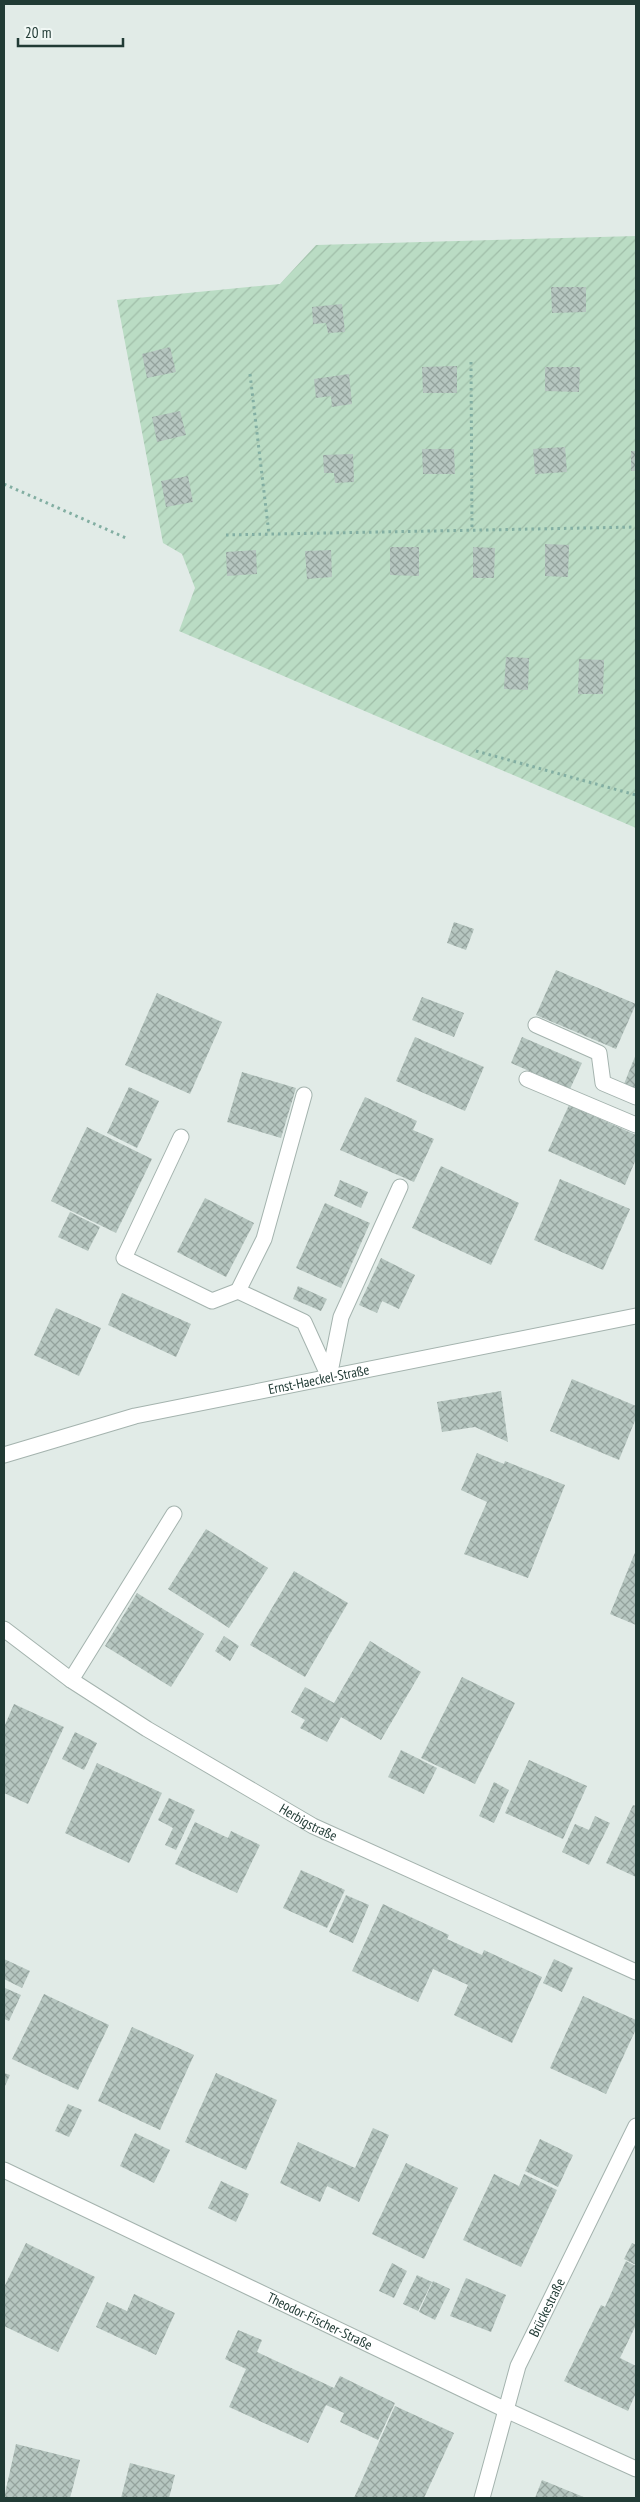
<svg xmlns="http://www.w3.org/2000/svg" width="640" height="2502" font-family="'PT Sans Narrow',sans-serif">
<defs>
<pattern id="garden-furrows" width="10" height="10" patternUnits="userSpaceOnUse" patternTransform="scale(1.25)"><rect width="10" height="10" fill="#badcc4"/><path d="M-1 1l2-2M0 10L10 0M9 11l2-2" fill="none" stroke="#a0bea9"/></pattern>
<pattern id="building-cross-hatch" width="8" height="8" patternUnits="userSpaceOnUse" patternTransform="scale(1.25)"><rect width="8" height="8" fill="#b6c6c0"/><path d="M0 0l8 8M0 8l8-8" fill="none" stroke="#94a29d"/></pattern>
</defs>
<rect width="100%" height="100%" fill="#e1ebe7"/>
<path fill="url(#garden-furrows)" d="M636 236V828L179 631 195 588 182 554 163 543 117 300 280 284 316 245Z"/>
<g fill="url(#building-cross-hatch)">
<path d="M551 287H586V312L552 313Z"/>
<path d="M342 304 345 332 328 333 326 323 313 324 312 307Z"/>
<path d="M170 347 176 372 147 378 142 354Z"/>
<path d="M457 366V393H423L422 367Z"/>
<path d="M545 367H580L579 392 545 391Z"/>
<path d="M349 374 352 404 332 407 331 396 316 398 314 379Z"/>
<path d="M180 411 186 435 157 442 152 417Z"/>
<path d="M565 447 567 472 535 474 533 449Z"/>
<path d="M422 449H454L455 474H423Z"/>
<rect x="631" y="451" width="5" height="20"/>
<path d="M353 454 354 482 335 483 334 473H324L323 455Z"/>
<path d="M188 476 193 502 166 507 161 481Z"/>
<path d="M545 544 569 545 568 577 545 576Z"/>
<path d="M390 547H419V576L390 575Z"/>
<path d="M473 547 495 548 494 578H473Z"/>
<path d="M256 550 257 574 227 576 226 552Z"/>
<path d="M331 550 332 577 307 579 305 551Z"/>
<path d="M506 657 529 658 528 690 504 689Z"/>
<path d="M579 659 604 660 603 694H578Z"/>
<path d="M454 922 474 929 466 950 447 943Z"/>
<path d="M556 970 636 1004 616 1049 536 1015Z"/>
<path d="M157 993 222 1022 190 1094 125 1065Z"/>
<path d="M422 997 464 1013 454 1037 412 1020Z"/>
<path d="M415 1037 484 1067 465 1111 396 1081Z"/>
<path d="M522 1037 582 1063 570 1089 511 1063Z"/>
<path d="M636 1054V1089L624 1084Z"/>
<path d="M242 1072 296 1088 281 1138 227 1122Z"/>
<path d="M129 1087 159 1101 137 1148 107 1133Z"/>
<path d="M365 1097 417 1121 413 1130 434 1139 414 1182 340 1150Z"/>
<path d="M569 1105 636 1135V1159L625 1185 548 1151Z"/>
<path d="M87 1127 152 1159 116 1233 51 1201Z"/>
<path d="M441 1166 519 1203 491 1265 412 1228Z"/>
<path d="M560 1179 630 1209 603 1270 534 1240Z"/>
<path d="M340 1180 368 1192 361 1208 334 1196Z"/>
<path d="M205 1198 254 1223 226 1277 177 1252Z"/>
<path d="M325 1203 370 1223 341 1288 296 1268Z"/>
<path d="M70 1212 100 1227 88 1251 58 1237Z"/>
<path d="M381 1258 415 1275 399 1309 382 1301 377 1313 359 1305Z"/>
<path d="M298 1286 327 1299 321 1311 293 1299Z"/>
<path d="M122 1293 191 1324 176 1357 108 1325Z"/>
<path d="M56 1308 101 1328 79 1376 34 1355Z"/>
<path d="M572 1379 636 1406V1418L619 1460 550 1431Z"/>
<path d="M501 1391 508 1442 475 1427 442 1432 437 1402Z"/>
<path d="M477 1453 504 1464 505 1461 565 1485 528 1578 464 1554 487 1502 461 1490Z"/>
<path d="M206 1529 268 1568 229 1628 168 1589Z"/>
<path d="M636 1550V1625L610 1614Z"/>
<path d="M294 1571 348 1603 305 1677 250 1645Z"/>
<path d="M137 1593 204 1634 171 1687 105 1646Z"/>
<path d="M224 1636 239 1646 230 1661 215 1651Z"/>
<path d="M370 1641 421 1672 381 1740 341 1717 327 1742 300 1728 305 1720 291 1712 305 1687 334 1703Z"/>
<path d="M462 1677 515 1703 475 1784 421 1758Z"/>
<path d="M14 1704 64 1727 28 1804 4 1793V1727Z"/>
<path d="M75 1732 97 1743 84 1770 62 1759Z"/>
<path d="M401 1750 437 1768 424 1794 388 1777Z"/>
<path d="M529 1760 587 1786 563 1839 505 1813Z"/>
<path d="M97 1763 162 1793 129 1863 65 1833Z"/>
<path d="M494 1782 509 1790 494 1823 479 1816Z"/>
<path d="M169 1798 195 1810 176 1850 165 1845 173 1828 158 1820Z"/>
<path d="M633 1805 636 1806V1877L606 1863Z"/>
<path d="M595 1816 610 1823 589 1865 562 1852 575 1824 589 1830Z"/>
<path d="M195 1822 228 1838 231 1831 260 1845 237 1893 175 1864Z"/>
<path d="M301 1870 345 1890 327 1928 283 1908Z"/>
<path d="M346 1895 369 1905 353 1943 329 1932Z"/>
<path d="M383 1904 449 1935 447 1939 482 1955 484 1950 542 1977 512 2043 454 2015 468 1985 433 1969 418 2002 352 1971Z"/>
<path d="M4 1959 30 1971 22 1988 4 1979Z"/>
<path d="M554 1959 573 1968 562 1992 543 1983Z"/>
<path d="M5 1988 21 1995 9 2021 4 2019Z"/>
<path d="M44 1994 109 2025 78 2090 12 2059Z"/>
<path d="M583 1996 636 2020V2029L606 2094 550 2068Z"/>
<path d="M132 2027 194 2055 160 2130 98 2101Z"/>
<path d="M4 2073 10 2075 4 2088Z"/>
<path d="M216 2073 277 2100 246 2170 185 2142Z"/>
<path d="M68 2104 82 2110 69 2137 55 2131Z"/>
<path d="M373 2128 389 2135 359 2202 327 2186 320 2202 280 2183 298 2142 355 2168Z"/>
<path d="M135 2133 170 2150 154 2183 120 2166Z"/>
<path d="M540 2139 573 2155 558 2187 525 2171Z"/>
<path d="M406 2163 458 2188 424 2259 372 2234Z"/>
<path d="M494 2174 519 2186 524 2174 557 2190 521 2267 463 2240Z"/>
<path d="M221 2181 249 2194 236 2222 208 2208Z"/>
<path d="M26 2243 95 2277 58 2352 4 2326V2287Z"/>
<path d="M632 2243 636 2245V2265L624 2259Z"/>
<path d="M626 2261 636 2266V2325L620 2358 636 2366V2393L628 2411 564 2381 601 2305 605 2307Z"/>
<path d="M392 2263 407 2271 394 2298 379 2291Z"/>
<path d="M417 2275 432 2282 418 2311 403 2304Z"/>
<path d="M466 2278 506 2295 491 2332 450 2316Z"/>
<path d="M433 2281 450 2289 435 2320 419 2312Z"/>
<path d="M134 2294 175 2313 156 2355 96 2327 107 2302 127 2311Z"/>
<path d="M238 2330 262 2340 257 2352 334 2388 340 2376 395 2403 378 2440 340 2422 344 2413 326 2405 308 2443 229 2407 246 2369 225 2359Z"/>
<path d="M395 2406 454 2433 424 2498H354Z"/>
<path d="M16 2444 80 2460 70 2498H4Z"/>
<path d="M130 2463 175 2475 169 2498H121Z"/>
<path d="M542 2480 586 2498H535Z"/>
</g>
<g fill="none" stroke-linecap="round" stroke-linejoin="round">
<g stroke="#a4b3ae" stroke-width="17">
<g id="service">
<path d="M536 1025 599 1053 603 1083 636 1097"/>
<path d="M527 1079 636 1125"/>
<path d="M304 1095 264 1239 238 1291 304 1322 329 1377 341 1317 400 1187"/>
<path d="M181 1137 124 1258 212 1301 238 1291"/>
<path d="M71 1680 174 1514"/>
</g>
</g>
<g stroke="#a4b3ae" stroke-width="17">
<g id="minor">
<path id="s1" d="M4 1455 135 1416 636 1316"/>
<path id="s2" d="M4 1629 71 1680 147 1729 313 1826 636 1972"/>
<path id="s3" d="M4 2170 506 2410 636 2469"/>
<path id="s4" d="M482 2498 518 2366 636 2126"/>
</g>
</g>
<g stroke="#82aea2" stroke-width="3" stroke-dasharray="2.5 4" stroke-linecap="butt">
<path d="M471 362 472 530"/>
<path d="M250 374 269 534"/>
<path d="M4 484 126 538"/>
<path d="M226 535 636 527"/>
<path d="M476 751 636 795"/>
</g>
<use href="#service" stroke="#fff" stroke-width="15"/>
<use href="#minor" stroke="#fff" stroke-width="15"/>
</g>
<g text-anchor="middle" stroke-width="4.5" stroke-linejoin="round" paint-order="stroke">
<g font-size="14" fill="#213b35" stroke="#f1f8f5">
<text dy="5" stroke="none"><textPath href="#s1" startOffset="324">Ernst-Haeckel-Straße</textPath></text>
<text dy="5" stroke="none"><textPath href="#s2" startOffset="361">Herbigstraße</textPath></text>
<text dy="5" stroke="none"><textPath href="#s4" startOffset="202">Brückestraße</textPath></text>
<text dy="5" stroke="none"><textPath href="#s3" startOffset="350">Theodor-Fischer-Straße</textPath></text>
</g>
</g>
<rect width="640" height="2502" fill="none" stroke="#213b35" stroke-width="10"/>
<path d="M18 38v8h105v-8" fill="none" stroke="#213b35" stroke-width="2.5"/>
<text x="25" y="38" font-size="15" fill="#213b35" stroke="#f1f8f5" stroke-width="4" paint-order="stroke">20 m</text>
</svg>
